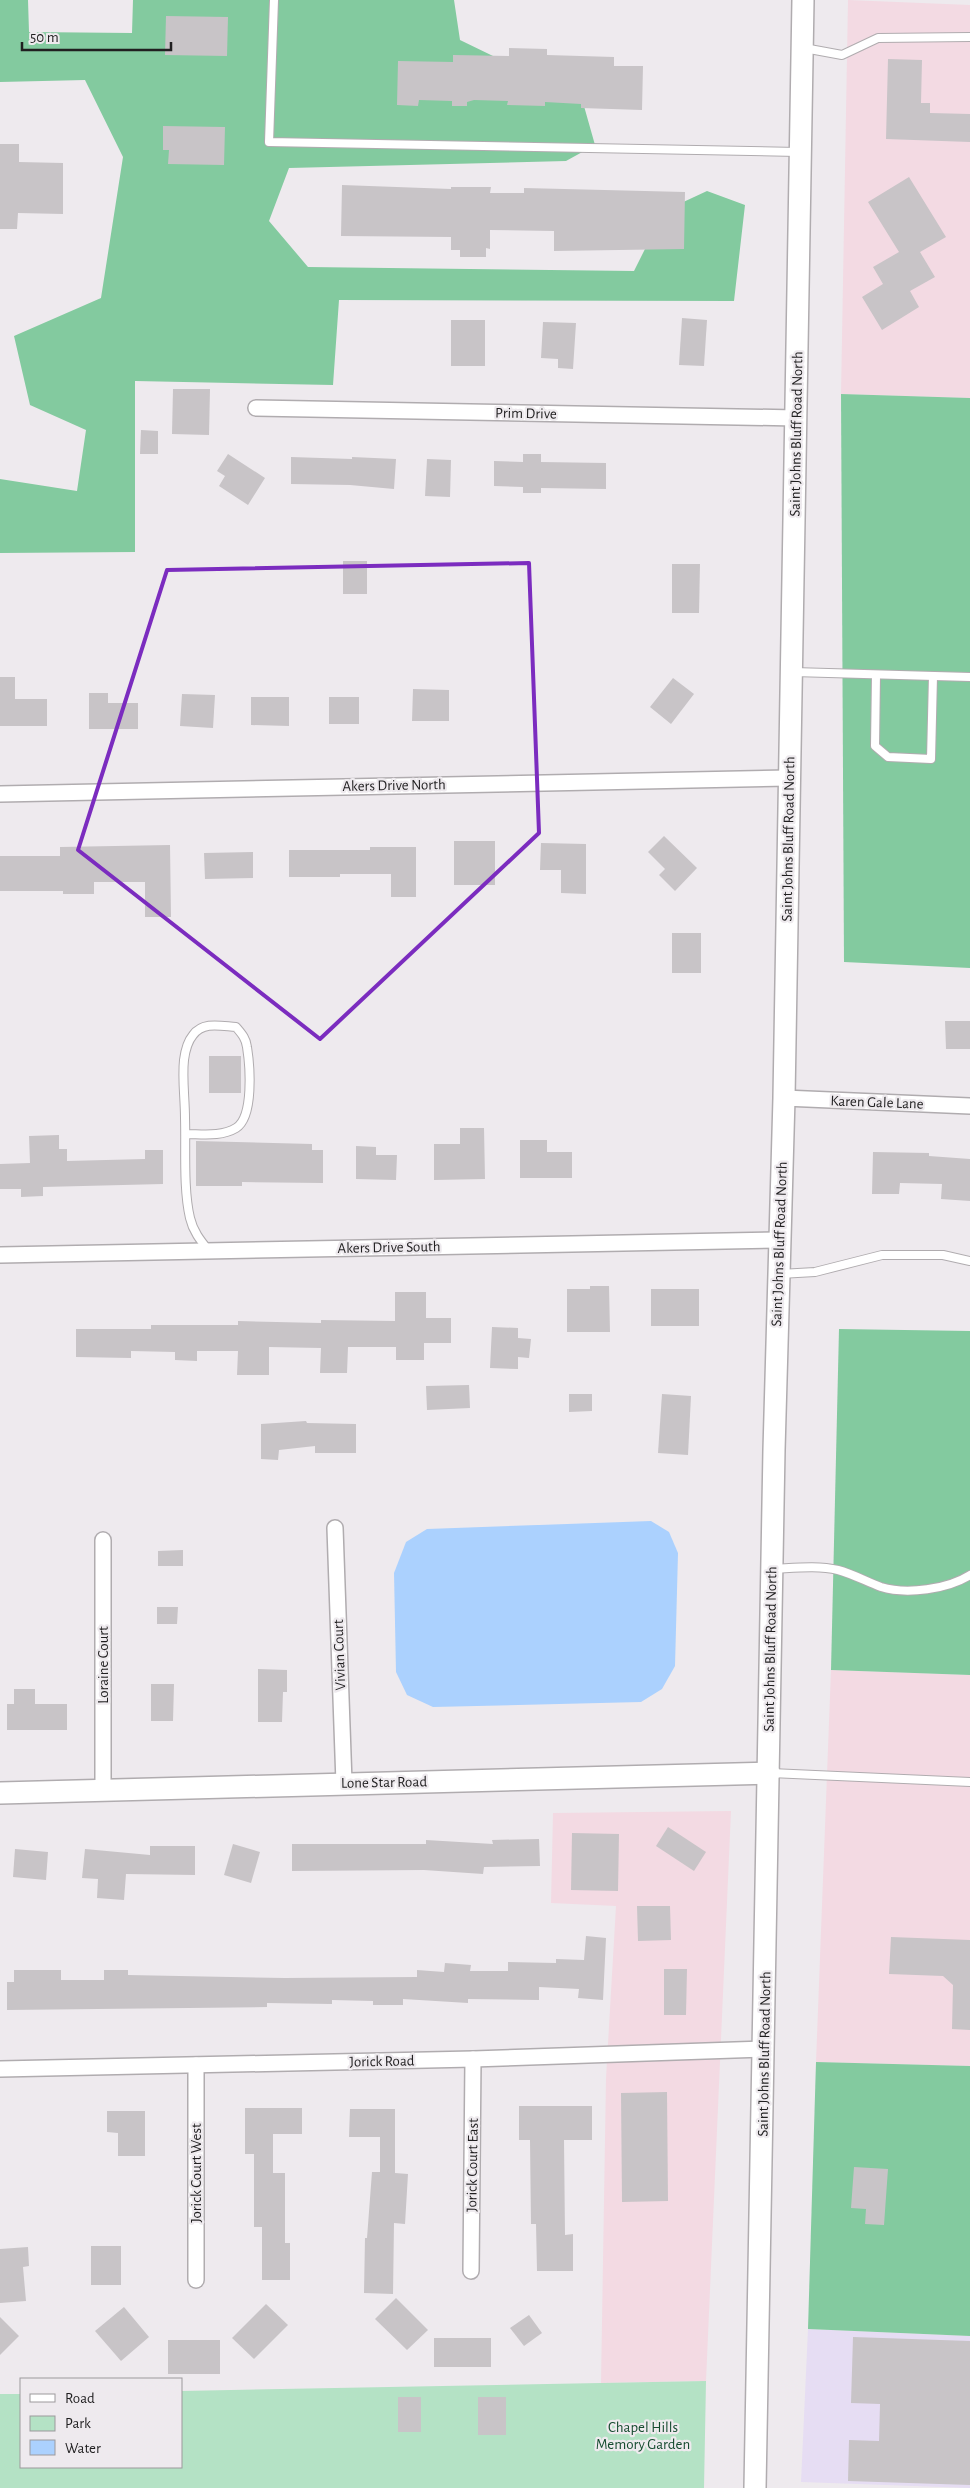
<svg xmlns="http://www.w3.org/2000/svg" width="970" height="2488" font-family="'Alegreya Sans',sans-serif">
<rect width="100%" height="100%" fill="#eeeaee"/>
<g fill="#f3dae3">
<path d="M848 0 970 5V398L841 394Z"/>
<path d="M831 1670 970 1675V2066L816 2062Z"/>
<path d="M731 1811 706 2381 601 2383 606 2078 616 1906 551 1903 553 1813Z"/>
</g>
<path fill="#e6ddf3" d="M808 2329 970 2336V2488L801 2482Z"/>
<path fill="#b4e2c5" d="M706 2381 704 2488H0V2394H21V2467H181V2391Z"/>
<g fill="#83ca9f">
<path d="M0 0H28L29 32 132 33 133 0H454L460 40 582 99 595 145 566 161 289 168 269 221 308 267 634 271 664 211 707 191 745 205 734 301 339 300 333 385 135 381V552L0 553V479L77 491 86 430 30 405 14 336 101 298 123 157 85 80 0 82Z"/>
<path d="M841 394 970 398V968L844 962Z"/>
<path d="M839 1329 970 1331V1675L831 1670Z"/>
<path d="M816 2062 970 2066V2336L808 2329Z"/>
</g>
<path fill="#abd1fe" d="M651 1521 669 1532 678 1553 675 1666 662 1689 641 1702 433 1707 407 1695 396 1672 394 1573 406 1542 427 1529Z"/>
<g fill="#c8c4c7">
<path d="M166 16 228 17 227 56 165 55Z"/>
<path d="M509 48 547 49V55L614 57V66H643L642 110 581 108V104L545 102V106L507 105 508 101 474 100 467 102V106H452V101L419 100 418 106 397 105 398 61 453 62V55L509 56Z"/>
<path d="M888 59 922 60 921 103H930V113L970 114V142L886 139Z"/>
<path d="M163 126 225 127 224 165 168 164 169 150H163Z"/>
<path d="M0 144H19V162L63 163V214L18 213 17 229H0Z"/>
<path d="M909 177 946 237 920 252 935 277 910 291 919 307 882 330 862 297 883 284 873 267 899 252 868 202Z"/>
<path d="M342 185 451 189V187H491L490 193H524V188L685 192 684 249 554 251V231L490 230V249L486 248V257H460V250H451V237L341 236Z"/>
<path d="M682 318 707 320 704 366 679 365Z"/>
<rect x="451" y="320" width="34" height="46"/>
<path d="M543 322 576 323 573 369 558 368V359L541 358Z"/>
<path d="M173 389H210L209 435 172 434Z"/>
<path d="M141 430 158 431V454H140Z"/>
<path d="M228 454 265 478 248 505 219 486 225 476 217 471Z"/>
<path d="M523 454H541V462L606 463V489L541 488V493H523V487L494 486V461L523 462Z"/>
<path d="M291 457 352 459V457L396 459 394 489 350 485 291 484Z"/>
<path d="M427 459 451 460 450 497 425 496Z"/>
<rect x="343" y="561" width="24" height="33"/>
<path d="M672 564H700L699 613H672Z"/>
<path d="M0 677H15V699H47V726H0Z"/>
<path d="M673 678 694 694 671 724 650 707Z"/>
<path d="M413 689 449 690V721H412Z"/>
<path d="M89 693H108V703H138V729H89Z"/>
<path d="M182 694 215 695 213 728 180 726Z"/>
<path d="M251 697H289V726L251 725Z"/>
<rect x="329" y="697" width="30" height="27"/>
<path d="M664 836 697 868 675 891 659 875 665 869 648 852Z"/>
<rect x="454" y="841" width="41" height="44"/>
<path d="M541 843 586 844V894L561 893V870H540Z"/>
<path d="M170 845 171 917H145V882H94V894H63V891H0V856H60V847Z"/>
<path d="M370 847H416V897H391V874H340V877H289V850H370Z"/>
<path d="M253 852V878L205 879 204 853Z"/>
<rect x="672" y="933" width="29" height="40"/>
<path d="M945 1021H970V1049H946Z"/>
<rect x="209" y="1056" width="32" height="37"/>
<path d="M460 1128H484L485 1179 434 1180V1144H460Z"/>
<path d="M59 1135V1149H67V1161L145 1159V1150H163V1184L43 1187V1196L21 1197V1189H0V1164L30 1163 29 1136Z"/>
<path d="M520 1140H547V1152H572V1178H520Z"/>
<path d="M196 1141 312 1144V1150H323V1183L242 1182V1186H196Z"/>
<path d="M356 1146 376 1147V1155H397L396 1180 356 1179Z"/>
<path d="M873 1152 929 1153V1156L970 1159V1201L941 1199 942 1184 900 1183 899 1194H872Z"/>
<path d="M590 1286H609L610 1332H567V1289H590Z"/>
<rect x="651" y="1289" width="48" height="37"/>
<path d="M395 1292H426V1318H451V1343H424V1360H396V1347H348L347 1373H320L321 1348 269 1347V1375H237L238 1351H197V1361L175 1360V1352L131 1351V1358L76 1357V1329H151V1325H238V1321L321 1323V1320L395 1321Z"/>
<path d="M492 1327 518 1328V1338L531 1339 529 1358 518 1357V1369L490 1368Z"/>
<path d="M469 1385 470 1408 427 1410 426 1386Z"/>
<path d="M569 1394H592V1411L569 1412Z"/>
<path d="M662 1394 691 1396 688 1455 658 1453Z"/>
<path d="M306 1421 307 1423 356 1424V1453H315V1446L279 1450 278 1460 261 1459V1424Z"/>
<path d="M183 1550V1566H158V1551Z"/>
<path d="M157 1607H178L177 1624H157Z"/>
<path d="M258 1669 287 1670V1692H283L282 1722H258Z"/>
<path d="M151 1684H174L173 1721H151Z"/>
<path d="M14 1689H35V1704H67V1730H7V1704H14Z"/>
<path d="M668 1827 706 1852 694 1871 656 1846Z"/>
<path d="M572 1833 619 1834 618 1891 571 1890Z"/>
<path d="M539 1839 540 1866 484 1867 483 1874 424 1870 292 1871V1844H426V1840L493 1844 492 1840Z"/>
<path d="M233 1844 260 1852 251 1883 224 1875Z"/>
<path d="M150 1846H195V1875L126 1874 124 1900 97 1898 98 1879 82 1878 85 1849 150 1855Z"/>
<path d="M15 1849 48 1852 46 1880 13 1877Z"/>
<path d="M637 1906H670L671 1940 638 1941Z"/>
<path d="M586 1936 606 1938 603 2000 578 1998 579 1989 539 1987V2000L468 1999V2003L403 1999V2005H373V2001L332 2000V2004L267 2003V2007L7 2010V1982H14V1970H61V1980H104V1970H128V1975L285 1978 417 1977V1970L444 1972 445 1963 471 1965 470 1971H508V1962L556 1963V1959L584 1960Z"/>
<path d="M891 1937 970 1940V2030L952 2029 953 1985 943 1976 889 1974Z"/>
<path d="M664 1969H687L686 2015H664Z"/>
<path d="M667 2092 668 2201 622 2202 621 2093Z"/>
<path d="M519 2106H592V2140H564L565 2235 573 2234V2271H537L536 2224H531L530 2140H519Z"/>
<path d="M245 2108H302V2134H273V2173H285V2243H290V2280H262V2227H254V2154H245Z"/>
<path d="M350 2109H395V2173L408 2174 405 2224 394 2223 393 2294 364 2293 365 2238H367L372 2172H380V2137H349Z"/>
<path d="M107 2111H145V2156H118V2133L107 2132Z"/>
<path d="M854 2167 888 2169 884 2225 865 2224 866 2209 851 2208Z"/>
<rect x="91" y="2246" width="30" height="39"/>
<path d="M28 2247 29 2266 23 2267 26 2301 0 2303V2249Z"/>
<path d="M396 2298 428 2330 407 2350 375 2319Z"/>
<path d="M266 2304 288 2325 254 2359 232 2338Z"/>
<path d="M124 2307 149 2337 121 2361 95 2331Z"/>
<path d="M529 2315 542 2333 524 2346 510 2328Z"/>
<path d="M0 2317 19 2336 0 2355Z"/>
<path d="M853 2337 970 2341V2485L848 2481 849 2440 879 2441 880 2404 851 2403Z"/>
<rect x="434" y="2338" width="57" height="29"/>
<rect x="168" y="2340" width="52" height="34"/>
<rect x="398" y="2397" width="23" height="35"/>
<rect x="478" y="2397" width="28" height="38"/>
</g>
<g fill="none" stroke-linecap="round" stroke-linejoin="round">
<g stroke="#b0acaf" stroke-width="10">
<g id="lane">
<path d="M274 0 269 142 798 152"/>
<path d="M804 48 842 55 878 38 970 37"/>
<path d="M793 672 970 677"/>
<path d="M876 675 875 746 888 757 931 759 933 676"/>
<path d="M186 1134C202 1134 221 1137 236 1128 254 1117 250 1066 247 1047 246 1038 241 1033 236 1027 221 1026 203 1021 193 1035 188 1041 185 1052 184 1060 182 1078 185 1099 185 1118 186 1148 183 1188 190 1218 193 1231 200 1240 209 1251"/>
<path d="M780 1274 815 1272 882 1255H943L970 1261"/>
<path d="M773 1569C794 1568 818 1565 838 1570 853 1574 867 1582 881 1587 907 1595 948 1589 970 1575"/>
<path d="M771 1773 970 1782"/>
</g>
</g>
<g stroke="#b0acaf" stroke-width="18">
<g id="street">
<path d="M256 408 796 418"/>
<path d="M0 794 788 778"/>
<path d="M784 1098 970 1106"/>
<path d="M0 1255 779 1240"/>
<path d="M335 1528 344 1783"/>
<path d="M103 1540V1790"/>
<path d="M0 2069 473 2059 764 2049"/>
<path d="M471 2271 473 2059"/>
<path d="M196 2280V2065"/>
</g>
</g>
<g stroke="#b0acaf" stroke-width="24">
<g id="secondary">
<path d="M0 1793 769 1773"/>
<path d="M755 2488 774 1450 784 1098 803 0"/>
</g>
</g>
<use href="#lane" stroke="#fff" stroke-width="8"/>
<use href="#street" stroke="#fff" stroke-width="15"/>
<use href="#secondary" stroke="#fff" stroke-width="21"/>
</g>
<path fill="none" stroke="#7b2cbf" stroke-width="4" stroke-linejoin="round" d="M529 563 539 833 320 1039 78 850 167 570Z"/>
<g text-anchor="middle" stroke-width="4.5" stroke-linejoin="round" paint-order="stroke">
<g font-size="15" fill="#201f20" stroke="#eeeaee">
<text transform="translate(526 413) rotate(1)" y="5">Prim Drive</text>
<text transform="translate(796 434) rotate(-89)" y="5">Saint Johns Bluff Road North</text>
<text transform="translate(394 785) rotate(-1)" y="5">Akers Drive North</text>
<text transform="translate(788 839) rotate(-89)" y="5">Saint Johns Bluff Road North</text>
<text transform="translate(877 1102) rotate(2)" y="5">Karen Gale Lane</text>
<text transform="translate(779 1244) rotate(-88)" y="5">Saint Johns Bluff Road North</text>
<text transform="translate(389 1247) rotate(-1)" y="5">Akers Drive South</text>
<text transform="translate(770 1649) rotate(-89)" y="5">Saint Johns Bluff Road North</text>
<text transform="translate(339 1655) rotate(-92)" y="5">Vivian Court</text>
<text transform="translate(103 1665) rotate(-90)" y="5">Loraine Court</text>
<text transform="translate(384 1782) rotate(-1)" y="5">Lone Star Road</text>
<text transform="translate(764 2054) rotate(-89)" y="5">Saint Johns Bluff Road North</text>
<text transform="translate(382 2061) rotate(-1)" y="5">Jorick Road</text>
<text transform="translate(472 2165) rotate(-89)" y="5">Jorick Court East</text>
<text transform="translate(196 2173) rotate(-90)" y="5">Jorick Court West</text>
</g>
<g font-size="15" fill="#154b2f" stroke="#eeeaee">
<text x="643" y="2432">Chapel Hills<tspan x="643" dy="17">Memory Garden</tspan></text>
</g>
</g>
<rect x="20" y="2378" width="162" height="90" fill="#eeeaee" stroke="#9c999c"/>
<rect x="30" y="2394" width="25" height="8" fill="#ffffff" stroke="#9c999c"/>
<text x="65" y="2403" font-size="15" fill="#201f20">Road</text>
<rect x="30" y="2416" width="25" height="15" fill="#b4e2c5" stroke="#9c999c"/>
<text x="65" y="2428" font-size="15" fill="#201f20">Park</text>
<rect x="30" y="2440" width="25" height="15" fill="#abd1fe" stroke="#9c999c"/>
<text x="65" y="2453" font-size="15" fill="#201f20">Water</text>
<path d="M22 42v8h149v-8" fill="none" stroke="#201f20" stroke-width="2.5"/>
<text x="30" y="42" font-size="15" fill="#201f20" stroke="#eeeaee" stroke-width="4" paint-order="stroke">50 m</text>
</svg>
